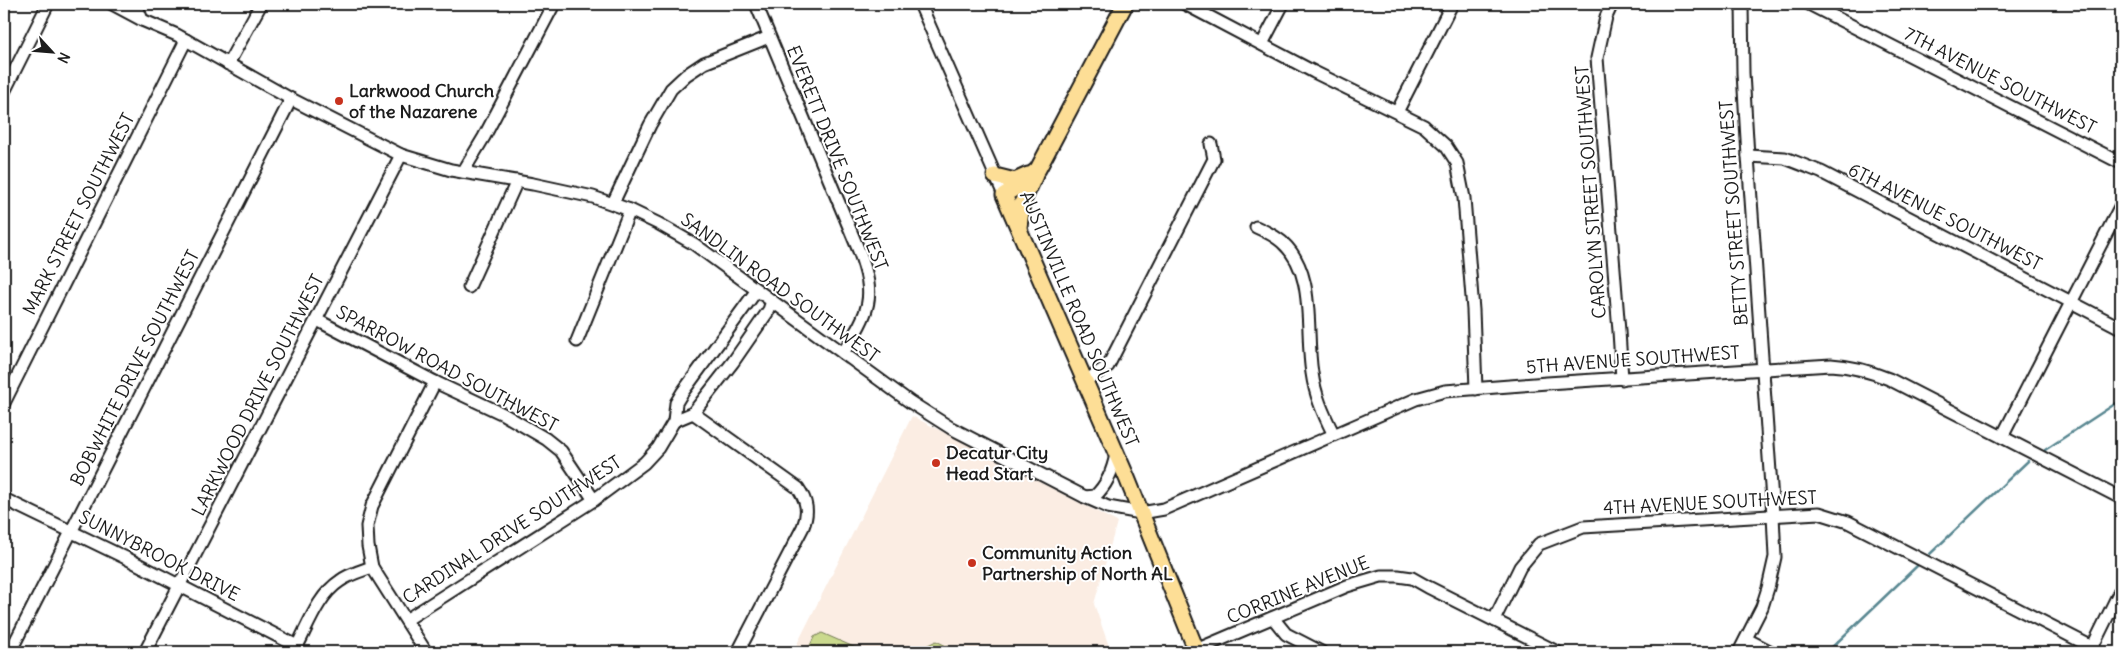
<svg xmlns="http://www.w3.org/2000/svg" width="2125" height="656" font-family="Delius,sans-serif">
<rect width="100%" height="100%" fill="#fff"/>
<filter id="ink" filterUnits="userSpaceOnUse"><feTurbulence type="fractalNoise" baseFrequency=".02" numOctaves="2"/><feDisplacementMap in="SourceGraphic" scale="10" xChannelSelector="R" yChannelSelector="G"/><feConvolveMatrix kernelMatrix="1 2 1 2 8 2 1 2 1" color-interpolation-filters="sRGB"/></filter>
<g filter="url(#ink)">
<path fill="#fbede3" d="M912 416 1117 522 1094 604 1111 652H793Z"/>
<g fill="#cad98d" stroke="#737a54">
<path d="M822 633 865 652H807L814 637Z"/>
<path d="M936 641 959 652H923L926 646Z"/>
</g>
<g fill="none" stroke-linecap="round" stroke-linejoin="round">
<g stroke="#598791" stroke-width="2.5">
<path d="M2045 450 2121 400"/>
<path d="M1930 554 2028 461"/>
<path d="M1827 652 1917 566"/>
</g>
<g stroke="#1c1c1c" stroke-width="15">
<g id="minor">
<path d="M112 4 142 20 177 35 291 99 401 155 451 170 533 184 593 197 630 210 659 224 694 244 910 402 951 428 1085 497 1108 507 1141 513 1164 509 1416 399 1445 391 1547 383 1831 365C1852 366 1869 371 1889 379L2121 498"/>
<path d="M136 4 142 20"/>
<path d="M756 4 859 251C877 299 869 311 843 353"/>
<path d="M920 4 1004 195"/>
<path d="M1185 4 1314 72 1424 126 1446 146 1457 163 1464 198 1473 310 1476 389"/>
<path d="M1612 4 1606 17 1597 58 1619 331 1622 379"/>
<path d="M1809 4 2121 163"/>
<path d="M1262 44 1283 4"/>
<path d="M228 64 261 4"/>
<path d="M4 92 48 4"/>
<path d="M1397 112 1452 4"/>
<path d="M1748 156 1785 158 1821 172 2121 328"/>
<path d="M463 172 484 137 554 4"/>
<path d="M613 203 650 125 671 89 686 75 704 63 769 37"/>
<path d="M1256 227C1265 231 1274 235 1282 242 1317 273 1305 331 1312 373 1315 395 1323 413 1333 433"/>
<path d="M469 287 517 181"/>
<path d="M317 320 435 382 503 414 546 439 561 451 594 500"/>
<path d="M577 341 630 210"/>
<path d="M1085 381 1108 366 1214 159 1211 144"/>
<path d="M4 403 186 40"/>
<path d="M693 413 798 488C807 501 809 512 803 527L738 652"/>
<path d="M674 421 693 413 733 362 769 310 772 301"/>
<path d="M2002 437 2121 205"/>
<path d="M1085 497 1095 496C1107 485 1113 470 1116 454"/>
<path d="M4 499 126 558 297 646"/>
<path d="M1273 618 1286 634 1321 652"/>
<path d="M406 620 594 500 644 463 658 448 674 421 676 403 682 393 757 290"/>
<path d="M1494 620 1520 567 1539 544 1583 527 1819 513 1848 522 2092 647"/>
<path d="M1746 639 1771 652"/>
<path d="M1196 650 1347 586 1381 576H1398L1412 578 1428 587 1557 652"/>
<path d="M10 652 291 99"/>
<path d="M145 652 401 155"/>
<path d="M294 652C307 629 317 596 340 581 349 574 361 571 372 567"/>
<path d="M426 652 372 567 368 546 367 526 372 506 435 382"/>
<path d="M1739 652 1762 607 1768 588 1775 557 1773 515 1748 156 1743 73 1742 4"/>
<path d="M2090 652 2121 589"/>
</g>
</g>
<g stroke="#1c1c1c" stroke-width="19">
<g id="major">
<path d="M1125 4 1038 169 1021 184 1004 195 1127 478 1197 652"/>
<path d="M995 176 1015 181 1028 175"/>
<path d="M1019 227 1022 203 1035 175"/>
</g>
</g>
<use href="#minor" stroke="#fff" stroke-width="11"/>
<use href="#major" stroke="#fdde96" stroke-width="15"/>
</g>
</g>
<g fill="#c8321e" stroke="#fff" stroke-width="2">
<circle cx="339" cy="101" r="5"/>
<circle cx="936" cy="463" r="5"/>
<circle cx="972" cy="563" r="5"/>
</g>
<g text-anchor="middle" stroke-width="4" stroke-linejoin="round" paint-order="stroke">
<g font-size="18" fill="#1c1c1c" stroke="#fff">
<text transform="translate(2000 81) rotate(27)" y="6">7TH AVENUE SOUTHWEST</text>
<text transform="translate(837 158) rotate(68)" y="6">EVERETT DRIVE SOUTHWEST</text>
<text transform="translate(1591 192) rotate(-94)" y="6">CAROLYN STREET SOUTHWEST</text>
<text transform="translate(1734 213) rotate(-94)" y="6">BETTY STREET SOUTHWEST</text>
<text transform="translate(79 214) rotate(-63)" y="6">MARK STREET SOUTHWEST</text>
<text transform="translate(1945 217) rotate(27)" y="6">6TH AVENUE SOUTHWEST</text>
<text transform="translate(780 288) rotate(36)" y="6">SANDLIN ROAD SOUTHWEST</text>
<text transform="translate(1079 319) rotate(67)" y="6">AUSTINVILLE ROAD SOUTHWEST</text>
<text transform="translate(1633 360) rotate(-4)" y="6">5TH AVENUE SOUTHWEST</text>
<text transform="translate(135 368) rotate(-63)" y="6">BOBWHITE DRIVE SOUTHWEST</text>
<text transform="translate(447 369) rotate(28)" y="6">SPARROW ROAD SOUTHWEST</text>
<text transform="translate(258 395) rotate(-63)" y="6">LARKWOOD DRIVE SOUTHWEST</text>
<text transform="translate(1710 503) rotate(-3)" y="6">4TH AVENUE SOUTHWEST</text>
<text transform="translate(512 530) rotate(-33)" y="6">CARDINAL DRIVE SOUTHWEST</text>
<text transform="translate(159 556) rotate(27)" y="6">SUNNYBROOK DRIVE</text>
<text transform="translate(1298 590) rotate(-22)" y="6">CORRINE AVENUE</text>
</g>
<g font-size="18" font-weight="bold" fill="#1c1c1c" stroke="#fff" text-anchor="start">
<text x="349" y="97">Larkwood Church<tspan x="349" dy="21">of the Nazarene</tspan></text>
<text x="946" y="459">Decatur City<tspan x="946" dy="21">Head Start</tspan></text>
<text x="982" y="559">Community Action<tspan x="982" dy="21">Partnership of North AL</tspan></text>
</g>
</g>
<rect width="2125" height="656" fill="none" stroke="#fff" stroke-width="20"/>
<rect x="10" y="10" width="2105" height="636" fill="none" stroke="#1c1c1c" stroke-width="2" filter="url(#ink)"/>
<g transform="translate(52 52) rotate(116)" stroke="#ffffff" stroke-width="4" paint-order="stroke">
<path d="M0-4L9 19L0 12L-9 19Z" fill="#1c1c1c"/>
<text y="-8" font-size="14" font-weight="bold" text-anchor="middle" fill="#1c1c1c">N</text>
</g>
</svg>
